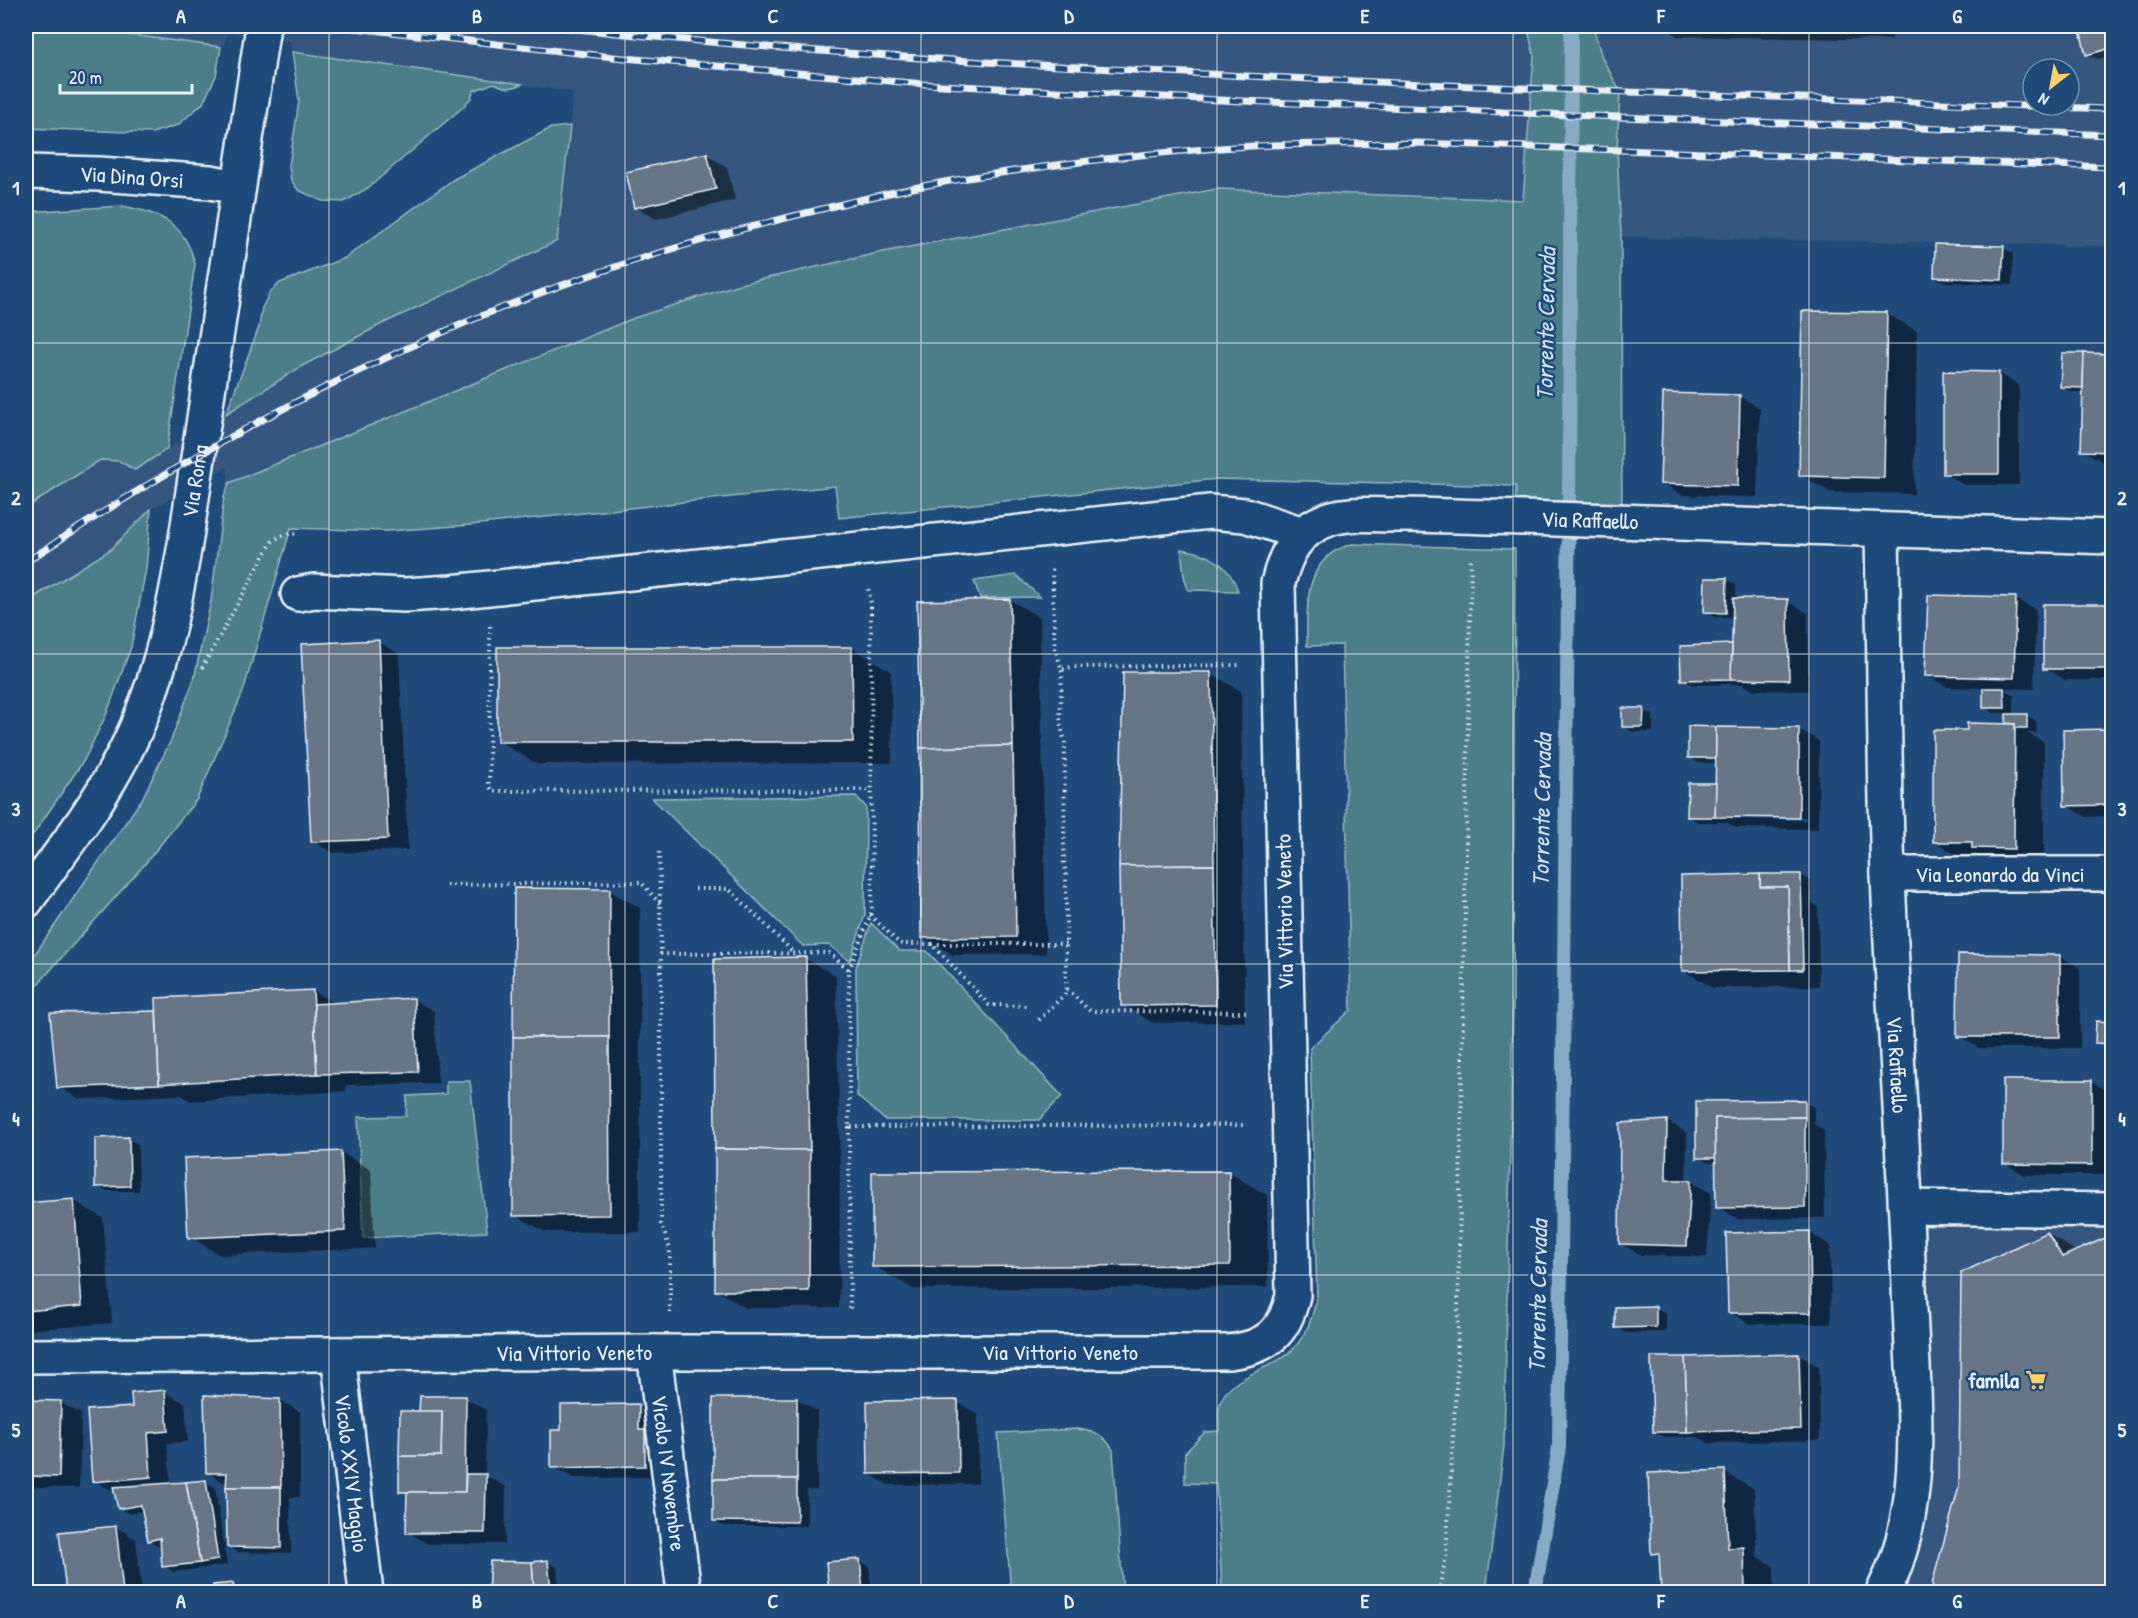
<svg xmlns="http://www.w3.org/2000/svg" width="2138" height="1618" font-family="'Patrick Hand',sans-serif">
<rect width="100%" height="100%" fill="#1f4a7a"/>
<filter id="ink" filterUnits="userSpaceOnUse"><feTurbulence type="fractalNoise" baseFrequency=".0167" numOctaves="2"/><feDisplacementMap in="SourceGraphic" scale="12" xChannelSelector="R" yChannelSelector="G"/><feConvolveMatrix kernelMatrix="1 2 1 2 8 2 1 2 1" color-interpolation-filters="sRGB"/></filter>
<g filter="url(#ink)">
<g fill="#35577e" fill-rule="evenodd">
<path d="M64 26H1527L1534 55 1523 200 1217 189 883 252 736 285 547 353 229 483 227 467 151 509 110 550 26 602V508L100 460 119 461 135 469 302 366 382 324 557 241 573 92 292 52 290 41 229 33 221 47Z"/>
<path d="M1593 26H2112V246L1621 237 1617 149 1620 91 1602 58ZM2033 69H2069V105H2033Z"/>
<path d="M1906 1207 2112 1210V1592H1883L1908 1522Z"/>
</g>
<g fill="#4c7e89" stroke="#9ab8c0" stroke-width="1.5">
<path d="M26 26H64L221 47 216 76 203 103 178 125 152 133 26 128Z"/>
<path d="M1527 26H1593L1602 58 1620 91 1617 149 1621 237 1622 520 1515 517 1516 486 1217 479 839 518 835 486 471 525 386 531 291 528 243 692 197 799 144 865 31 992 26 1001V967L142 799 171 740 194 679 211 601 224 497 229 483 634 318 736 285 883 252 1217 189 1523 200 1534 55Z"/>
<path d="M292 52 522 84C510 90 505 88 494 83L473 91 471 98 463 107 368 188 344 202 322 201 298 190 291 180 289 166 299 101Z"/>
<path d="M570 126 557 241 382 324 302 366 226 414 259 327 262 308 270 292 280 283 345 258 454 179 551 128Z"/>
<path d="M122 206C161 213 185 223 195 264L167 449 135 470 119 461 100 460 26 508V212Z"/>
<path d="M151 509 146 569 131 647 107 713 84 760 26 845V602L110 550Z"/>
<path d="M1352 544 1515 549 1513 1006 1504 1446 1486 1592H1191L1222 1590 1216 1484 1185 1483V1453L1205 1432 1219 1431C1219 1424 1218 1414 1219 1407 1226 1374 1276 1370 1295 1347 1308 1332 1313 1316 1317 1296L1310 1048 1351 1010 1342 645 1307 646C1307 613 1303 571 1335 551 1340 548 1347 546 1352 544Z"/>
<path d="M1181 549C1209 553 1229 563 1238 591L1188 590 1184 576Z"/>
<path d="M1016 575 1040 597 980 598 974 581Z"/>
<path d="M856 796 866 807 865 915 850 961 829 945 803 946 652 798Z"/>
<path d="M871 923 900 951H927L1062 1096 1039 1120H885L857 1096 856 967Z"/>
<path d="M446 1081H470L487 1232 363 1238 358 1117 406 1116 407 1096 446 1094Z"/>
<path d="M1078 1429C1094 1432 1105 1435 1113 1450L1123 1592H1011L998 1433Z"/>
</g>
<g fill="#0007" fill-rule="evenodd">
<path d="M1366 26H1459V32Z"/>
<path d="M1660 26H1889L1892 40 1678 36Z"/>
<path d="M2080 26H2112V56L2097 59 2087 54Z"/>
<path d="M707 155 727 167 735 200 656 219 636 207Z"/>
<path d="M2003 248 2013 253 2012 285 1945 282 1935 277Z"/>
<path d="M1803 312 1887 314 1917 331 1914 494 1830 492 1800 475Z"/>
<path d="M2063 354 2112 355V467L2082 450 2084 392H2071L2062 386Z"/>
<path d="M1999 373 2019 385V485H1964L1944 473Z"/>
<path d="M1739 396 1760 408 1757 497 1682 495 1662 483Z"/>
<path d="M1727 580 1736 585V600L1787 601 1808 613V691L1753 690 1742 684 1692 685 1683 679 1733 646 1734 617H1715L1705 611Z"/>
<path d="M2016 599 2036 610 2034 689 2001 688 2014 695V715H2027L2036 721 2037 733H2027L2044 742V865L1964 859 1934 841 1968 732 2012 725 2007 723V713H1994L1985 707V688L1947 687 1927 675Z"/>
<path d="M1010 600 1040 618 1046 954 953 955 923 938 919 603Z"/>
<path d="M2112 605V680H2065L2045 668V606Z"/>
<path d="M379 642 399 654 408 850 333 853 312 841Z"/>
<path d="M499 648H852L891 671 892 763 537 764 499 741Z"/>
<path d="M1124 674H1211L1241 691 1245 1022 1153 1023 1123 1005Z"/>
<path d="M1643 710 1653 715V732H1633L1623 726Z"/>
<path d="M1799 729 1819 741 1818 829 1737 828 1726 822H1698L1688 817 1717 785V763H1699L1689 757ZM1735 816 1806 817V820L1735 819Z"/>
<path d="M2112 730V816L2086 817 2065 805 2064 732Z"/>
<path d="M1801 875 1811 881V902L1818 906 1819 986 1713 988 1683 970 1682 877Z"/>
<path d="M610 891 640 908V1232H545L515 1215Z"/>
<path d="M2060 956 2080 968V1048H1979L1959 1036Z"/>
<path d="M806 959 836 976 840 1168 839 1308H746L716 1290Z"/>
<path d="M313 991 335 1004 413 999 434 1011 438 1083 346 1085V1091L191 1101 181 1095 79 1099 59 1087 156 1012Z"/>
<path d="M2098 1023H2112V1048H2107L2097 1042Z"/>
<path d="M2005 1081 2092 1082 2112 1093V1175H2025L2004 1163Z"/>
<path d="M1804 1102 1814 1107V1124L1824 1130 1825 1218 1738 1219 1718 1207 1717 1163 1707 1162 1697 1157Z"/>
<path d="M1667 1121 1687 1133 1686 1181H1690L1711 1193 1707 1257 1641 1255 1621 1244Z"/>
<path d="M128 1139 138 1144 139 1191H107L97 1186Z"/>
<path d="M341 1152 371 1170 375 1248 220 1255 190 1237Z"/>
<path d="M1228 1172 1267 1195 1268 1287 913 1289 874 1266Z"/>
<path d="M73 1200 103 1218 112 1323 29 1330 26 1327V1204Z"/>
<path d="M1810 1233 1830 1245 1831 1324H1750L1729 1312Z"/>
<path d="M2047 1233 2077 1252 2112 1237V1592H1936L1933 1584Z"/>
<path d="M1656 1308 1666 1313V1332L1626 1333 1617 1327Z"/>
<path d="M1798 1355 1819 1367 1820 1440 1708 1443 1698 1437H1664L1654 1431Z"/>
<path d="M164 1392 185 1403 188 1442 167 1443 171 1484 205 1482 215 1487 227 1565 174 1572 164 1566 162 1545 159 1546 149 1540 144 1511 129 1514 119 1508 116 1492 94 1481 134 1408Z"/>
<path d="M465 1398 486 1410 485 1475 506 1487 505 1544H428L408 1532 409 1495 401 1491 421 1413Z"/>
<path d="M797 1399 817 1411V1490H807V1526H724L714 1521Z"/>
<path d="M280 1400 300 1412V1497H290L291 1553 238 1552 228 1546V1485L207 1472Z"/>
<path d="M26 1402 61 1403 81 1414 79 1488 26 1487Z"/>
<path d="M957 1402 978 1414V1484L889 1485 869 1474Z"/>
<path d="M638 1405 658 1417 665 1477 573 1478 553 1467 563 1432Z"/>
<path d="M1724 1472 1754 1489 1757 1557 1774 1566V1592H1663L1661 1557 1653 1553Z"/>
<path d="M116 1527 136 1539 142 1592H67L61 1534Z"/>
<path d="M859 1561 869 1566 872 1592H830L828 1564Z"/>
<path d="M491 1562 532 1563 547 1562 557 1567 559 1592H490Z"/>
<path d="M233 1585 243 1590V1592H215L214 1587Z"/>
</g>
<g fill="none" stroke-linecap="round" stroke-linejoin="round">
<path stroke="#87abc4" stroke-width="14" d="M1535 1592 1559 1447 1569 496 1571 26"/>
</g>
<g fill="#687587" stroke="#e8f1f8" stroke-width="1.5">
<path d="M2079 26H2112V48L2086 55Z"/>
<path d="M707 153 716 189 634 208 626 172Z"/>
<path d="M1935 244 2004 246 2002 280 1934 277Z"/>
<path d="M1802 311 1887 312 1884 478 1799 476Z"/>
<path d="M2062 353H2084L2083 388 2060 387Z"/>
<path d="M2084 353 2112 354V452L2081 451Z"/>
<path d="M1943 371 1999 372V474H1943Z"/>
<path d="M1663 393 1740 395 1738 486 1660 484Z"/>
<path d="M1705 578H1727L1726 613 1704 612Z"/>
<path d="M1928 595 2016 597 2014 678 1925 676Z"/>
<path d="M1733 598 1788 599 1789 680 1731 679Z"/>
<path d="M1010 599 1013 746 920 748 917 601Z"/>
<rect x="2043" y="604" width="69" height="65"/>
<path d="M379 640 388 839 311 842 301 644Z"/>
<path d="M1732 644 1731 679 1681 680 1680 646Z"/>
<path d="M497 647H852L853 742H497Z"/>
<path d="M1123 672H1211L1214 865 1119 866Z"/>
<path d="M1983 688H2004L2005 708H1983Z"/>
<path d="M1622 708H1644L1643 727H1622Z"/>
<path d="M2006 714H2027V728H2015V724L2006 723Z"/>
<path d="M1967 723 2015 724 2014 849 1972 848V842H1933V730H1967Z"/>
<path d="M1688 726 1716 727V758H1688Z"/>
<path d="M1716 727 1799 728V818L1715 817Z"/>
<path d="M2112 729V801H2108L2109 805 2064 806 2063 730Z"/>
<path d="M1013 746 1016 937 921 938 920 748Z"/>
<path d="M1688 783H1716L1715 817H1687Z"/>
<path d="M1214 865 1216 1005 1121 1006 1119 866Z"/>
<path d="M1760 874H1801L1803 970H1790L1788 887H1760Z"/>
<path d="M1760 874V887H1788L1790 970 1682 971 1681 876Z"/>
<path d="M514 888 610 889 609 1037H513Z"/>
<path d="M1958 954 2060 955V1037H1957Z"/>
<path d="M806 957 810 1150 715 1149 714 959Z"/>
<path d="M313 990 317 1074 159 1084 156 998Z"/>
<path d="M414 998 418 1072 317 1074 314 1004Z"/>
<path d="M156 1011 159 1084 57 1088 50 1013Z"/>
<path d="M2096 1021 2112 1022V1044L2095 1043Z"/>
<path d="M513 1037H609L610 1215 513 1216Z"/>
<path d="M2003 1080H2092V1165L2003 1164Z"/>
<path d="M1805 1100V1117L1715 1118 1716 1158H1696V1101Z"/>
<path d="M1805 1117V1207L1716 1208 1715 1118Z"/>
<path d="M1667 1120 1666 1180H1691L1687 1246 1619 1244 1620 1123Z"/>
<path d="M129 1137 130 1186 95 1187V1138Z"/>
<path d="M715 1149 810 1150 809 1291H715Z"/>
<path d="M341 1151 345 1231 188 1238 184 1158Z"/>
<path d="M1229 1171 1230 1265 872 1267V1172Z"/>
<path d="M74 1199 82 1306 26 1311V1203Z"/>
<path d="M1810 1231 1811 1313H1728L1726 1233Z"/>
<path d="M2047 1232 2062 1257 2112 1235V1592H1935L1932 1584 1959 1487 1961 1273Z"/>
<path d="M1656 1306V1327L1615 1328V1307Z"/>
<path d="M1799 1354 1801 1429 1687 1432 1685 1357Z"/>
<path d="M1651 1357H1685L1687 1432H1653Z"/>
<path d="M165 1390 168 1431 148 1433 151 1477 92 1482 87 1410 132 1407 131 1393Z"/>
<path d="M204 1395 280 1399 281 1487H226L227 1473H206Z"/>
<path d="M420 1396H466L465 1492H399V1456H441L442 1411 419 1412Z"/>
<rect x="713" y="1398" width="84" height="81"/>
<path d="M26 1400 61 1401 59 1477 26 1476Z"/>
<path d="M958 1400 959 1473 868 1474 867 1401Z"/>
<path d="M639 1404V1430H645V1466L551 1468V1430H561V1405Z"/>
<path d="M400 1411H442L441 1456H399Z"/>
<path d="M1725 1470 1728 1548 1744 1547 1745 1592H1661L1659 1553 1651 1554 1648 1473Z"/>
<path d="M466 1474H486L485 1533H406L407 1492H465Z"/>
<path d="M713 1479H797V1522L713 1521Z"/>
<path d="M206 1480 218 1560 200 1563 186 1482Z"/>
<path d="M186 1482 200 1563 162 1567 160 1538 148 1541 141 1505 118 1509 113 1487Z"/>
<path d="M226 1487H281V1548L227 1547Z"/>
<path d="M116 1526 123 1592H66L59 1532Z"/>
<path d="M860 1559 863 1592H829L826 1562Z"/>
<path d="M548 1560 551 1592H534L532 1562Z"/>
<path d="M490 1561 532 1562 534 1592H488Z"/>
<path d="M233 1583 235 1592H214L213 1585Z"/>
</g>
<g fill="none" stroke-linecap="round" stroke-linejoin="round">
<g stroke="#e8f1f8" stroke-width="38">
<g id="minor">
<path id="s1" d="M26 172 99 174 210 182 238 187"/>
<path id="s2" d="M1882 531C1884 645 1884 760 1888 874 1893 1012 1904 1149 1909 1286 1912 1383 1930 1504 1883 1592"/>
<path d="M298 594 314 591 405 595 451 592 1210 512 1245 515 1303 534"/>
<path id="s3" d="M1888 874H2112"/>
<path d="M1906 1207 2112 1210"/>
<path id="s4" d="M654 1352 684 1592"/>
<path id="s5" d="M338 1354 366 1592"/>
<path id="s6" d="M26 1356 654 1352H1228C1266 1348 1285 1333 1293 1295L1278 583C1286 552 1296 531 1329 519 1349 512 1375 515 1396 515 1439 515 1481 517 1523 518 1720 523 1916 532 2112 537"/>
</g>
</g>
<g stroke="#e8f1f8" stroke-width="38">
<g id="tertiary">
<path id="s7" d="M26 901C57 857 92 813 118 765 157 695 173 616 186 538L263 26"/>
</g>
</g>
<g stroke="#e8f1f8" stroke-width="4" stroke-dasharray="1.5 4.5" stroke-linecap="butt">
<path d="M490 626 489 785 492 791 872 790"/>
<path d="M202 668 272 542C281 535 287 533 298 534"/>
<path d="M1063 669 1071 667 1241 665"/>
<path d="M659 852 661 954"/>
<path d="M446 885 641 882 660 904"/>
<path d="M695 889H729L794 953"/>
<path d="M870 915 900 944H932L989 1005 1026 1006"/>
<path d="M932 944H1066"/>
<path d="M849 970 872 911 871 603 868 588"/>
<path d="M1067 989 1090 1011 1248 1012"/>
<path d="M1039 1020 1066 993V876L1064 862 1065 743 1060 721 1062 670 1055 648 1052 569"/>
<path d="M849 1127 850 1312"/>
<path d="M670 1313V1249L661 1224V954L829 953 849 970V1127L1243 1125"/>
<path d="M1439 1592 1446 1556 1457 1370 1471 556"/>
</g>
<use href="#minor" stroke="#1f4a7a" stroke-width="33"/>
<use href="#tertiary" stroke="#1f4a7a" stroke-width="33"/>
<g stroke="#e8f1f8" stroke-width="7">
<g id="rail">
<path d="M337 26 613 57 924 84 1219 100 1619 117 2112 135"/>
<path d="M551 26C743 48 937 60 1131 70 1458 88 1785 97 2112 109"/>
<path d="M26 562C159 473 300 394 448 330 565 279 690 241 814 211 869 197 925 184 981 176 1051 165 1123 156 1194 150 1268 143 1342 144 1416 143L2112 167"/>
</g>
</g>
<use href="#rail" stroke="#1f4a7a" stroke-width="4.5" stroke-dasharray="14" stroke-linecap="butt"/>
</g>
</g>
<path fill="none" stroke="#e8f1f8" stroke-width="1.5" stroke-opacity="0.55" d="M329 26V1592M625 26V1592M921 26V1592M1217 26V1592M1513 26V1592M1809 26V1592M26 343H2112M26 654H2112M26 964H2112M26 1275H2112"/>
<defs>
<g id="supermarket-bare" transform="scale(1.62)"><path d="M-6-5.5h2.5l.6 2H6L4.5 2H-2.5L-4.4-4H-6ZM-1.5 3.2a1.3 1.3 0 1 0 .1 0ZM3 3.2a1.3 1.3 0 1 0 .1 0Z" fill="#ffd166" stroke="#1f4a7a" stroke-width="2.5" paint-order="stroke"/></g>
</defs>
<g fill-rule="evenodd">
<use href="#supermarket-bare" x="2036" y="1380"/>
</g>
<g text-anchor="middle" stroke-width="5" stroke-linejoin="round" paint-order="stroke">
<g font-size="22" fill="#e8f1f8" stroke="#1f4a7a">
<text dy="8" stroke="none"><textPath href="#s1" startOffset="106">Via Dina Orsi</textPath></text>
<text dy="8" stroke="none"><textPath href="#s7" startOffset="460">Via Roma</textPath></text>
<text dy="8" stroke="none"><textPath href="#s6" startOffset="2356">Via Raffaello</textPath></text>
<text dy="8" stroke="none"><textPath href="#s3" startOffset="112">Via Leonardo da Vinci</textPath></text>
<text transform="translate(1284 912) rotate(-91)" y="8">Via Vittorio Veneto</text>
<text dy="8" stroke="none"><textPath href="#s2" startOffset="534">Via Raffaello</textPath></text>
<text dy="8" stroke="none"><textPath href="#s6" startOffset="1034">Via Vittorio Veneto</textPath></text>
<text dy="8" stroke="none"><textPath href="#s6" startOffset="548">Via Vittorio Veneto</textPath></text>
<text dy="8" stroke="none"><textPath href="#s4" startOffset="122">Vicolo IV Novembre</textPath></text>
<text dy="8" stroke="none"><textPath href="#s5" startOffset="120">Vicolo XXIV Maggio</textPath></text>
</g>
<g font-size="22" font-weight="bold" fill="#e8f1f8" stroke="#1f4a7a" text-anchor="end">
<text x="2019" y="1388">famila</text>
</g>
<g font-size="24" font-style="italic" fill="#d0e0eb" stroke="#1f4a7a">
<text transform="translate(1546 324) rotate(-89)" y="8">Torrente Cervada</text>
<text transform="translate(1542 810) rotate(-89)" y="8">Torrente Cervada</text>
<text transform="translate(1538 1296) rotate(-89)" y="8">Torrente Cervada</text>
</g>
</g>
<rect width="2138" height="1618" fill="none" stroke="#1f4a7a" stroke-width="66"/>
<g transform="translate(2051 87) rotate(211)"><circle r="28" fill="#1f4a7a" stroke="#6f8dac" stroke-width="1.5"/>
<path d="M0-4.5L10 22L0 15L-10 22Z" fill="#ffd166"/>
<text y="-9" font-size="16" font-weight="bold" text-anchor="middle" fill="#e8f1f8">N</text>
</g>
<path d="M60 84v9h132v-9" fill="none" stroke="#e8f1f8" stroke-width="3"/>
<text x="69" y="84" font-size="18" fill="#e8f1f8" stroke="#1f4a7a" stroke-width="4.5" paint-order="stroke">20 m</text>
<rect x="33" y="33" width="2072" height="1552" fill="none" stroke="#e8f1f8" stroke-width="2"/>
<g font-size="20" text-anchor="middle" font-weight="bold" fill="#e8f1f8">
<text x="181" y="23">A</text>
<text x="477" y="23">B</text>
<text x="773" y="23">C</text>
<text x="1069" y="23">D</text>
<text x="1365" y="23">E</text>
<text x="1661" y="23">F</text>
<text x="1957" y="23">G</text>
<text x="16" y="195">1</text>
<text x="2122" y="195">1</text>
<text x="16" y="505">2</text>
<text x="2122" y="505">2</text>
<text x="16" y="816">3</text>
<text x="2122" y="816">3</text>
<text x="16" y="1126">4</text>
<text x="2122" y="1126">4</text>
<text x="16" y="1437">5</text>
<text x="2122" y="1437">5</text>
<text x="181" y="1608">A</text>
<text x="477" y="1608">B</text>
<text x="773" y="1608">C</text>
<text x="1069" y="1608">D</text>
<text x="1365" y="1608">E</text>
<text x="1661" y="1608">F</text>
<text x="1957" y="1608">G</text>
</g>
</svg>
